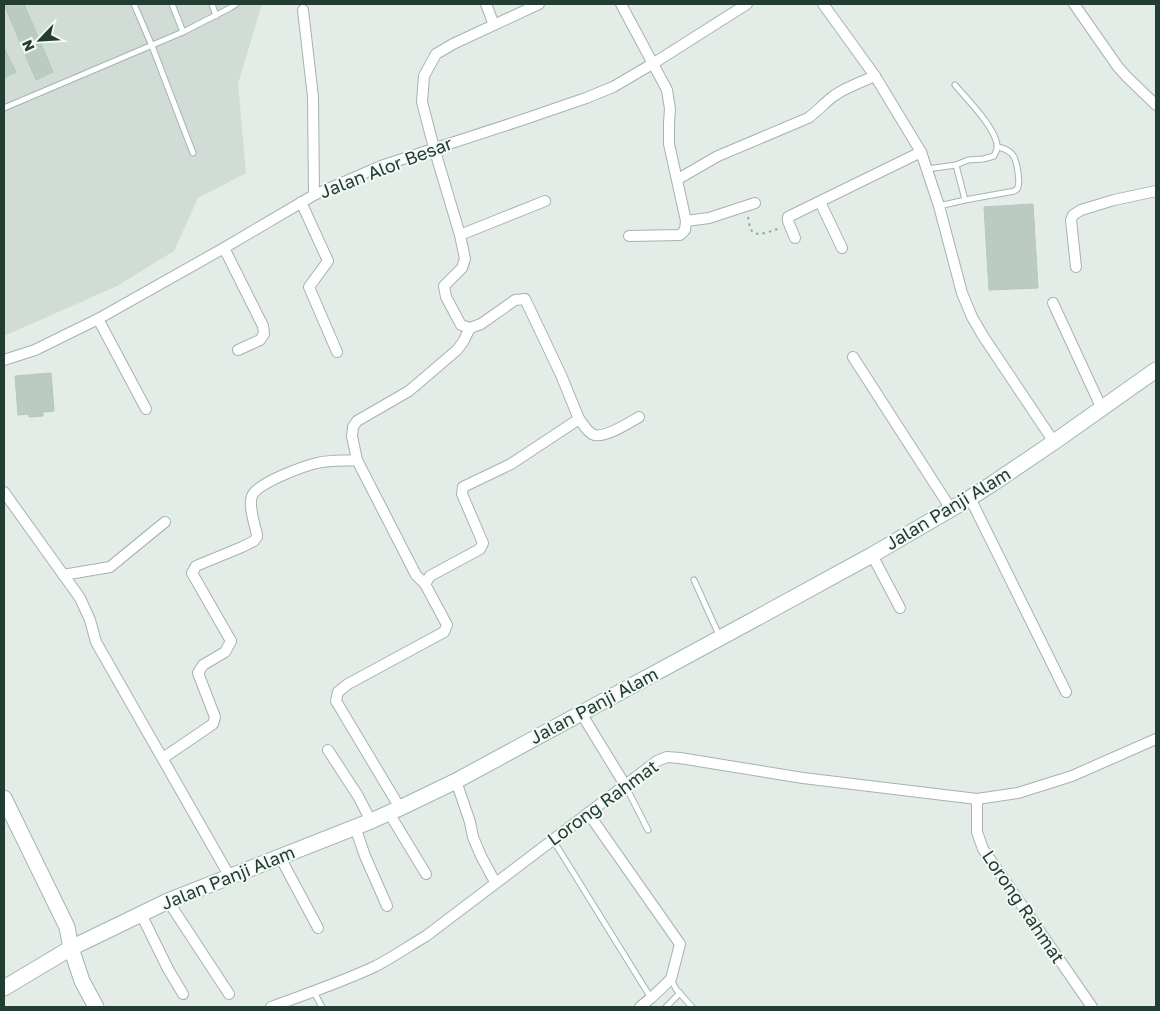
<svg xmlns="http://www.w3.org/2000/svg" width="1160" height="1011" font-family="'Golos Text',sans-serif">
<rect width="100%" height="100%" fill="#e3ece7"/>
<path fill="#d1dcd6" d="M4 4H262L238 84 246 173 198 198 174 251 117 286 4 336Z"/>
<g fill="#bbcac2" stroke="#b5c6bd">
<path d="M4 4H24L53 72 36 80Z"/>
<path d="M4 48 16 72 4 78Z"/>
<path d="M1033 204 1038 288 989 290 984 207Z"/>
<path d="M51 373 54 411 43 412V416L29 417V414L18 415 15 376Z"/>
</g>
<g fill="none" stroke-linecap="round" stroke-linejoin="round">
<g stroke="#a6b4ad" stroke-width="7">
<g id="lane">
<path d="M134 4 152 46 193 153"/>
<path d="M172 4 183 32"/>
<path d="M212 4 216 16"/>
<path d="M4 108 183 32 230 8 236 4"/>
<path d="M927 169 956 165"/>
<path d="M965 200 1009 192C1011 192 1015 191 1017 189 1021 184 1017 159 1012 154 1008 150 1003 148 998 147"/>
<path d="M939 206 965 200 956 165 968 160 983 159 994 156C995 153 997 151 997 148 999 131 966 98 955 85"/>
<path d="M694 580 719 635"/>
<path d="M625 785 648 830"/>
<path d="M553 840 651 998"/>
<path d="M671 979 676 989 692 1007"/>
<path d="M314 992 322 1007"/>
<path d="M666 1007 680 993"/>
</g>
</g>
<g stroke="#a6b4ad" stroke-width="12">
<g id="street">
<path d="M486 4 494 25"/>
<path d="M621 4 667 90 670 109 669 123V144L686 221 685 230 680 235 629 236"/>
<path d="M823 4 875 76 921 152 939 206 962 293 972 317 983 336 1054 442"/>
<path d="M1074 4 1118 67 1127 77 1156 105"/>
<path d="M303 10 313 97 314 195"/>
<path d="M678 179 718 156 808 118C818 111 825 102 835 95 847 87 861 82 875 76"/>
<path d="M301 202 328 261 309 287 337 352"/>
<path d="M820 202 842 248"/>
<path d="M686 221 709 218 755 203"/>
<path d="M460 235 545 201"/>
<path d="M795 238 788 221V217L921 152"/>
<path d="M224 248 263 326 264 334 260 340 238 350"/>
<path d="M1076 267 1071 220 1073 215 1081 210 1114 200 1156 191"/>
<path d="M1053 303 1102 409"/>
<path d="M98 319 146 409"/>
<path d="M853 357 951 509"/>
<path d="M4 360 35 350 98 319 224 248 314 195 381 166 522 120 586 98 613 87 654 63 747 4"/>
<path d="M579 419C583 424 587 431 592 434 602 440 629 423 639 417"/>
<path d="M4 492 80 598 90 620 96 642 230 877"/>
<path d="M970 498 1066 692"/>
<path d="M872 555 900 608"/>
<path d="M63 575 110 567 165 522"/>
<path d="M425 584 416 575 357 460 352 436 353 427 357 421 409 391 457 350 463 342 470 328"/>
<path d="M581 713 625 785"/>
<path d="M328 750 358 796 371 821"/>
<path d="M163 758 213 724 215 717 198 673 203 665 225 652 231 641 192 573 196 566 242 547 254 541 257 537V535C255 525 248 505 252 496 257 483 304 466 317 463 330 460 344 461 357 460"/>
<path d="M456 781 470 822 473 837 481 856 495 882"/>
<path d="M977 799V832L983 849 1092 1007"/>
<path d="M400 808 336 701 338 692 348 684 444 632 447 625 425 584 430 576 480 549 483 543 462 494 463 487 511 464 579 419 561 375 525 299 515 300 481 324 470 328 461 325 446 297 444 286 462 268 465 259 460 235 434 148 422 102 424 76 436 54 453 44 539 4"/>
<path d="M389 813 426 874"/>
<path d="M588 813 680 944 671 979 651 998 640 1007"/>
<path d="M355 827 365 856 387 906"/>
<path d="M280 857 318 928"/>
<path d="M168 901 229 994"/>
<path d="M141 914 168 969 183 994"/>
<path d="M271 1007C306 994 342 982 376 966 393 957 409 946 426 936L657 761 667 757 680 758 803 778 977 799 1018 793 1072 776 1156 739"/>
</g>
</g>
<g stroke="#a1b7ad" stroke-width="17">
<g id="secondary">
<path d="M4 798 67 927 71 948 82 981 96 1007"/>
<path d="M4 988 71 948 168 901 371 821 400 808 456 781 755 619 872 555 970 498 992 484 1054 442 1156 370"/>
</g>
</g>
<path stroke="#84af9d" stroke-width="2" stroke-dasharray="2.5 4" stroke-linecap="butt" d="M748 217C749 221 749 229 753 232 758 237 774 230 780 228"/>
<use href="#lane" stroke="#fff" stroke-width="5"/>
<use href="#street" stroke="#fff" stroke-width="10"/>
<use href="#secondary" stroke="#fff" stroke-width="15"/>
</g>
<g text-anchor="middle" stroke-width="4" stroke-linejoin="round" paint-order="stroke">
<g font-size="18" fill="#233d33" stroke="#f3f9f5">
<text transform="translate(386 168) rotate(-21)" y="6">Jalan Alor Besar</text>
<text transform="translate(948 509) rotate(-31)" y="6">Jalan Panji Alam</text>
<text transform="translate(594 706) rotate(-28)" y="6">Jalan Panji Alam</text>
<text transform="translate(603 803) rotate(-36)" y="6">Lorong Rahmat</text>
<text transform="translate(228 878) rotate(-22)" y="6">Jalan Panji Alam</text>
<text transform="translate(1023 907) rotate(56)" y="6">Lorong Rahmat</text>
</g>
</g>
<rect width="1160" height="1011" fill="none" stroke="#233d33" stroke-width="10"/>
<g transform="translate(40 40) rotate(245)" stroke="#f3f9f5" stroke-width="4" paint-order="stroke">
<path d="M0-4L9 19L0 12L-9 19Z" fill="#233d33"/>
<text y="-8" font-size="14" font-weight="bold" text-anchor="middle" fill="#233d33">N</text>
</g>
</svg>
